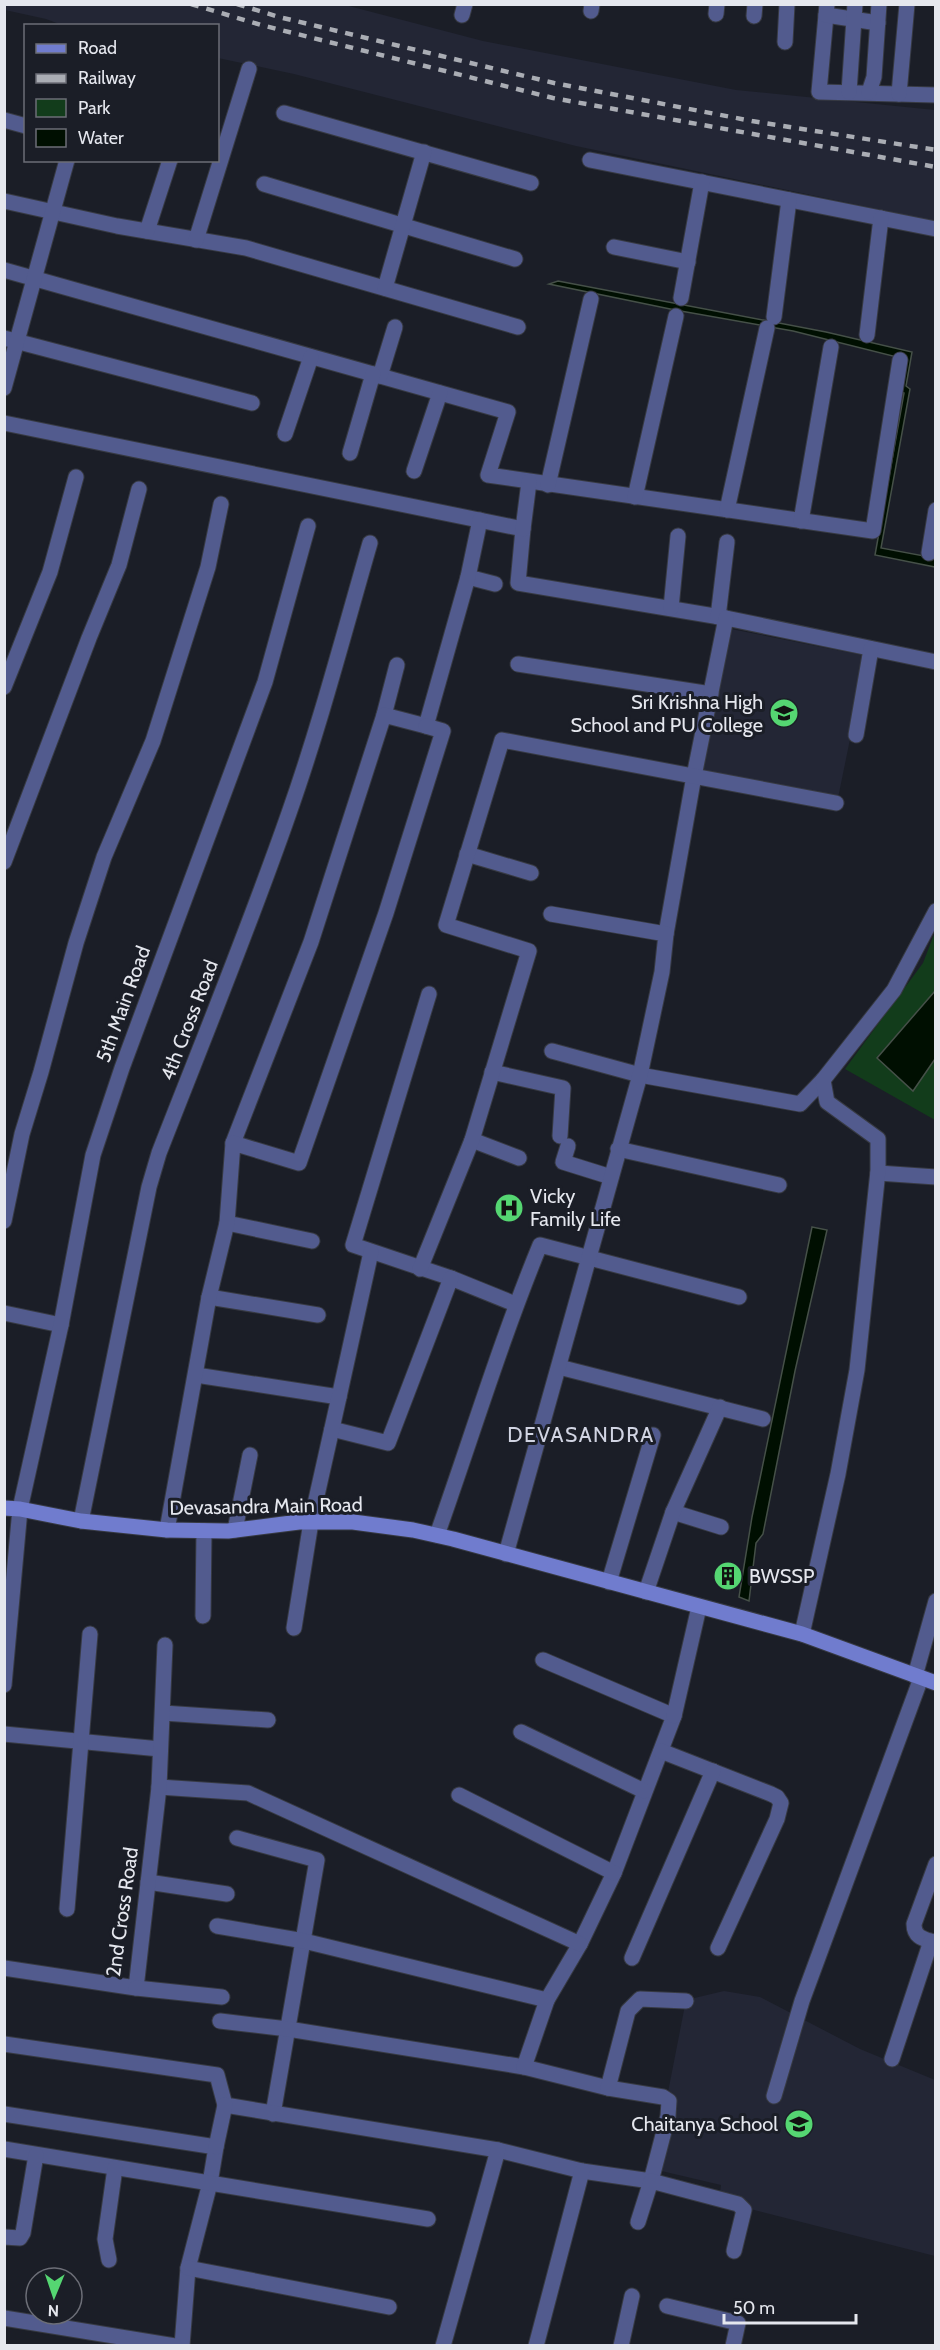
<svg xmlns="http://www.w3.org/2000/svg" width="940" height="2350" font-family="Cabin,sans-serif">
<rect width="100%" height="100%" fill="#1b1e27"/>
<g fill="#232635">
<path d="M5 4 345 5 483 41 736 90 935 110V221L576 146 294 74 218 58V26L62 25 46 19 5 10Z"/>
<path d="M731 629 867 656 838 798 702 771Z"/>
<path d="M724 1991 760 1997 860 2049 935 2080V2256L719 2201 721 2185 653 2169 686 2000Z"/>
</g>
<path fill="#123c1b" d="M935 932V991L877 1057 913 1091 935 1059V1120L845 1069 923 963Z"/>
<g fill="#000f01" stroke="#455048" stroke-width="1.5">
<path d="M558 281 826 332 912 352 906 386 910 389 881 548 935 558V567L875 555 904 393 900 392 905 359 793 331 675 310 549 284Z"/>
<path d="M935 991V1059L913 1091 877 1058Z"/>
<path d="M812 1227 827 1230 795 1371 763 1534 756 1543 749 1601 739 1597 752 1517Z"/>
</g>
<g fill="none" stroke-linecap="round" stroke-linejoin="round">
<g stroke="#373a43" stroke-width="17">
<g id="street">
<path d="M827 4 819 92 936 95"/>
<path d="M591 11 592 4"/>
<path d="M716 14 717 4"/>
<path d="M462 15 465 4"/>
<path d="M826 15 878 23"/>
<path d="M754 16 755 4"/>
<path d="M785 42 787 4"/>
<path d="M849 92 855 4"/>
<path d="M869 92 874 77 879 4"/>
<path d="M899 94 907 4"/>
<path d="M284 113 531 183"/>
<path d="M4 120 26 126"/>
<path d="M590 160 936 229"/>
<path d="M264 184 515 259"/>
<path d="M4 201 117 226 246 248 518 327"/>
<path d="M147 231 170 160"/>
<path d="M196 240 249 69"/>
<path d="M614 247 688 262"/>
<path d="M4 270 508 412 488 475 873 531 900 360"/>
<path d="M385 288 424 152"/>
<path d="M681 298 702 182"/>
<path d="M774 317 789 200"/>
<path d="M867 335 881 218"/>
<path d="M4 338 252 403"/>
<path d="M380 376 395 327"/>
<path d="M4 388 67 160"/>
<path d="M4 423 523 529 518 583 726 618 936 662"/>
<path d="M285 434 311 357"/>
<path d="M350 453 373 374"/>
<path d="M414 471 440 393"/>
<path d="M548 485 591 299"/>
<path d="M635 497 676 316"/>
<path d="M727 510 767 328"/>
<path d="M801 521 831 347"/>
<path d="M523 529 529 482"/>
<path d="M929 553 936 510"/>
<path d="M468 577 495 584"/>
<path d="M671 608 678 536"/>
<path d="M718 617 727 542"/>
<path d="M518 664 711 694"/>
<path d="M4 687 50 572 76 477"/>
<path d="M384 715 397 665"/>
<path d="M856 735 871 649"/>
<path d="M467 854 531 873"/>
<path d="M4 862 89 638 119 565 139 489"/>
<path d="M666 934 694 776 726 618"/>
<path d="M429 994 353 1245 451 1278 515 1304"/>
<path d="M552 1051 640 1075 800 1104 823 1080"/>
<path d="M492 1072 563 1088 560 1136"/>
<path d="M472 1140 519 1158"/>
<path d="M233 1143 311 942 384 715 426 726 468 577 480 520"/>
<path d="M568 1146 563 1162 611 1177"/>
<path d="M618 1149 779 1185"/>
<path d="M878 1173 936 1177"/>
<path d="M4 1221 22 1134 41 1072 76 943 104 857 153 741 208 567 221 504"/>
<path d="M227 1223 312 1241"/>
<path d="M420 1269 472 1140 529 951 446 925 502 740 836 803"/>
<path d="M209 1297 318 1315"/>
<path d="M4 1313 61 1325"/>
<path d="M559 1367 763 1419"/>
<path d="M196 1375 339 1397 371 1252"/>
<path d="M332 1429 388 1443 451 1278"/>
<path d="M673 1512 721 1527"/>
<path d="M81 1521 149 1187 159 1153C203 1040 249 928 289 813 320 725 344 633 370 543"/>
<path d="M167 1530 209 1297 227 1223 233 1143 299 1163 386 913 443 731 426 726"/>
<path d="M235 1530 250 1455"/>
<path d="M437 1535C471 1439 501 1340 540 1245L739 1297"/>
<path d="M506 1554 640 1075 662 972 666 934 551 914"/>
<path d="M609 1582 653 1435"/>
<path d="M646 1592 673 1512 720 1407"/>
<path d="M203 1616 204 1531"/>
<path d="M294 1628 311 1522 339 1397"/>
<path d="M802 1634 838 1474 857 1370 878 1171V1139L827 1102 823 1080 894 990 936 911"/>
<path d="M543 1660 674 1716 614 1873 580 1944 547 2000"/>
<path d="M915 1676 936 1601"/>
<path d="M4 1685 20 1509 61 1325 93 1155 122 1068 265 682 308 526"/>
<path d="M163 1713 268 1720"/>
<path d="M674 1716 699 1607"/>
<path d="M521 1732 644 1791"/>
<path d="M4 1734 160 1749"/>
<path d="M661 1751 771 1794 777 1797 781 1803 777 1819 718 1948"/>
<path d="M159 1787 248 1793 580 1944"/>
<path d="M459 1795 614 1873"/>
<path d="M237 1838 317 1860 273 2114"/>
<path d="M936 1864 914 1924C914 1938 924 1939 936 1943"/>
<path d="M148 1882 227 1894"/>
<path d="M67 1909 90 1634"/>
<path d="M632 1958 713 1771"/>
<path d="M4 1968 136 1988 159 1787 165 1645"/>
<path d="M136 1988 222 1997"/>
<path d="M220 2021 288 2029 524 2067"/>
<path d="M4 2044 217 2075 225 2105 498 2150 582 2171 651 2181 668 2116 669 2101 663 2097 608 2088 524 2067 547 2000 304 1941 217 1926"/>
<path d="M892 2059 931 1941"/>
<path d="M608 2088 628 2011 640 1999 686 2001"/>
<path d="M774 2096 802 2001 921 1678"/>
<path d="M4 2114 216 2147 210 2183 188 2268 182 2346"/>
<path d="M216 2147 225 2105"/>
<path d="M4 2149 428 2219"/>
<path d="M638 2222 651 2181 738 2204 744 2210 734 2251"/>
<path d="M4 2237 20 2238 23 2233 36 2155"/>
<path d="M109 2260 105 2239 115 2168"/>
<path d="M188 2268 389 2307"/>
<path d="M667 2306 738 2323 733 2346"/>
<path d="M4 2318 175 2346"/>
<path d="M443 2346 498 2150"/>
<path d="M536 2346 582 2171"/>
<path d="M621 2346 632 2296"/>
</g>
</g>
<g stroke="#373a43" stroke-width="17">
<path id="secondary" d="M4 1508 20 1509 81 1521 167 1530 228 1531 299 1522H353L413 1530 453 1539 802 1634 936 1683"/>
</g>
<use href="#street" stroke="#525b8e" stroke-width="15"/>
<use href="#secondary" stroke="#707cce" stroke-width="15"/>
<g stroke="#aaadb4" stroke-width="4.5" stroke-dasharray="8 8" stroke-linecap="butt">
<path d="M191 4 261 25 553 98 936 167"/>
<path d="M237 4 279 17 554 83 752 121 936 150"/>
</g>
</g>
<defs>
<g id="school-disc" transform="scale(1.5)"><circle r="9.5" fill="#55d672" stroke="#1b1e27"/><path d="M0-5L7-2L0 1L-7-2ZM-4 1L0 2.5L4 1V4Q0 6-4 4Z" fill="#111"/></g>
<g id="hospital-disc" transform="scale(1.5)"><circle r="9.5" fill="#55d672" stroke="#1b1e27"/><path d="M-5-5h3v3.5h4V-5h3V5h-3V1.5h-4V5h-3Z" fill="#111"/></g>
<g id="building-disc" transform="scale(1.5)"><circle r="9.5" fill="#55d672" stroke="#1b1e27"/><path d="M-4-6H4V6H1V3H-1V6H-4ZM-2.5-4.3h1.7v1.8h-1.7ZM.8-4.3h1.7v1.8H.8ZM-2.5-1h1.7V.8h-1.7ZM.8-1h1.7V.8H.8Z" fill="#111"/></g>
</defs>
<g fill-rule="evenodd">
<use href="#school-disc" x="784" y="713"/>
<use href="#hospital-disc" x="509" y="1208"/>
<use href="#building-disc" x="728" y="1576"/>
<use href="#school-disc" x="799" y="2124"/>
</g>
<g text-anchor="middle" stroke-width="6" stroke-linejoin="round" paint-order="stroke">
<g font-size="20" fill="#e5e7ee" stroke="#1b1e27" text-anchor="end">
<text x="763" y="709">Sri Krishna High<tspan x="763" dy="23">School and PU College</tspan></text>
<text x="530" y="1203" text-anchor="start">Vicky<tspan x="530" dy="23">Family Life</tspan></text>
<text x="749" y="1583" text-anchor="start">BWSSP</text>
<text x="778" y="2131">Chaitanya School</text>
</g>
<g font-size="20" fill="#e5e7ee" stroke="#1b1e27">
<text transform="translate(123 1004) rotate(-70)" y="7">5th Main Road</text>
<text transform="translate(189 1020) rotate(-69)" y="7">4th Cross Road</text>
<text transform="translate(266 1506) rotate(-1)" y="7">Devasandra Main Road</text>
<text transform="translate(122 1912) rotate(-82)" y="7">2nd Cross Road</text>
</g>
<g font-size="21" letter-spacing="1.5" fill="#d1d4e2" stroke="#1b1e27">
<text x="581" y="1442">DEVASANDRA</text>
</g>
</g>
<rect width="940" height="2350" fill="none" stroke="#e5e7ee" stroke-width="12"/>
<rect x="24" y="24" width="195" height="138" fill="#1b1e27" stroke="#6c6e77" stroke-width="1.5"/>
<rect x="36" y="44" width="30" height="9" fill="#707cce" stroke="#6c6e77" stroke-width="1.5"/>
<text x="78" y="54" font-size="18" fill="#e5e7ee">Road</text>
<rect x="36" y="74" width="30" height="9" fill="#aaadb4" stroke="#6c6e77" stroke-width="1.5"/>
<text x="78" y="84" font-size="18" fill="#e5e7ee">Railway</text>
<rect x="36" y="99" width="30" height="18" fill="#123c1b" stroke="#6c6e77" stroke-width="1.5"/>
<text x="78" y="114" font-size="18" fill="#e5e7ee">Park</text>
<rect x="36" y="129" width="30" height="18" fill="#000f01" stroke="#6c6e77" stroke-width="1.5"/>
<text x="78" y="144" font-size="18" fill="#e5e7ee">Water</text>
<g transform="translate(54 2296) rotate(182)"><circle r="28" fill="#1b1e27" stroke="#6c6e77" stroke-width="1.5"/>
<path d="M0-4.5L10 22L0 15L-10 22Z" fill="#55d672"/>
<text y="-9" font-size="16" font-weight="bold" text-anchor="middle" fill="#e5e7ee">N</text>
</g>
<path d="M724 2314v9h132v-9" fill="none" stroke="#e5e7ee" stroke-width="3"/>
<text x="733" y="2314" font-size="18" fill="#e5e7ee" stroke="#1b1e27" stroke-width="4.5" paint-order="stroke">50 m</text>
</svg>
